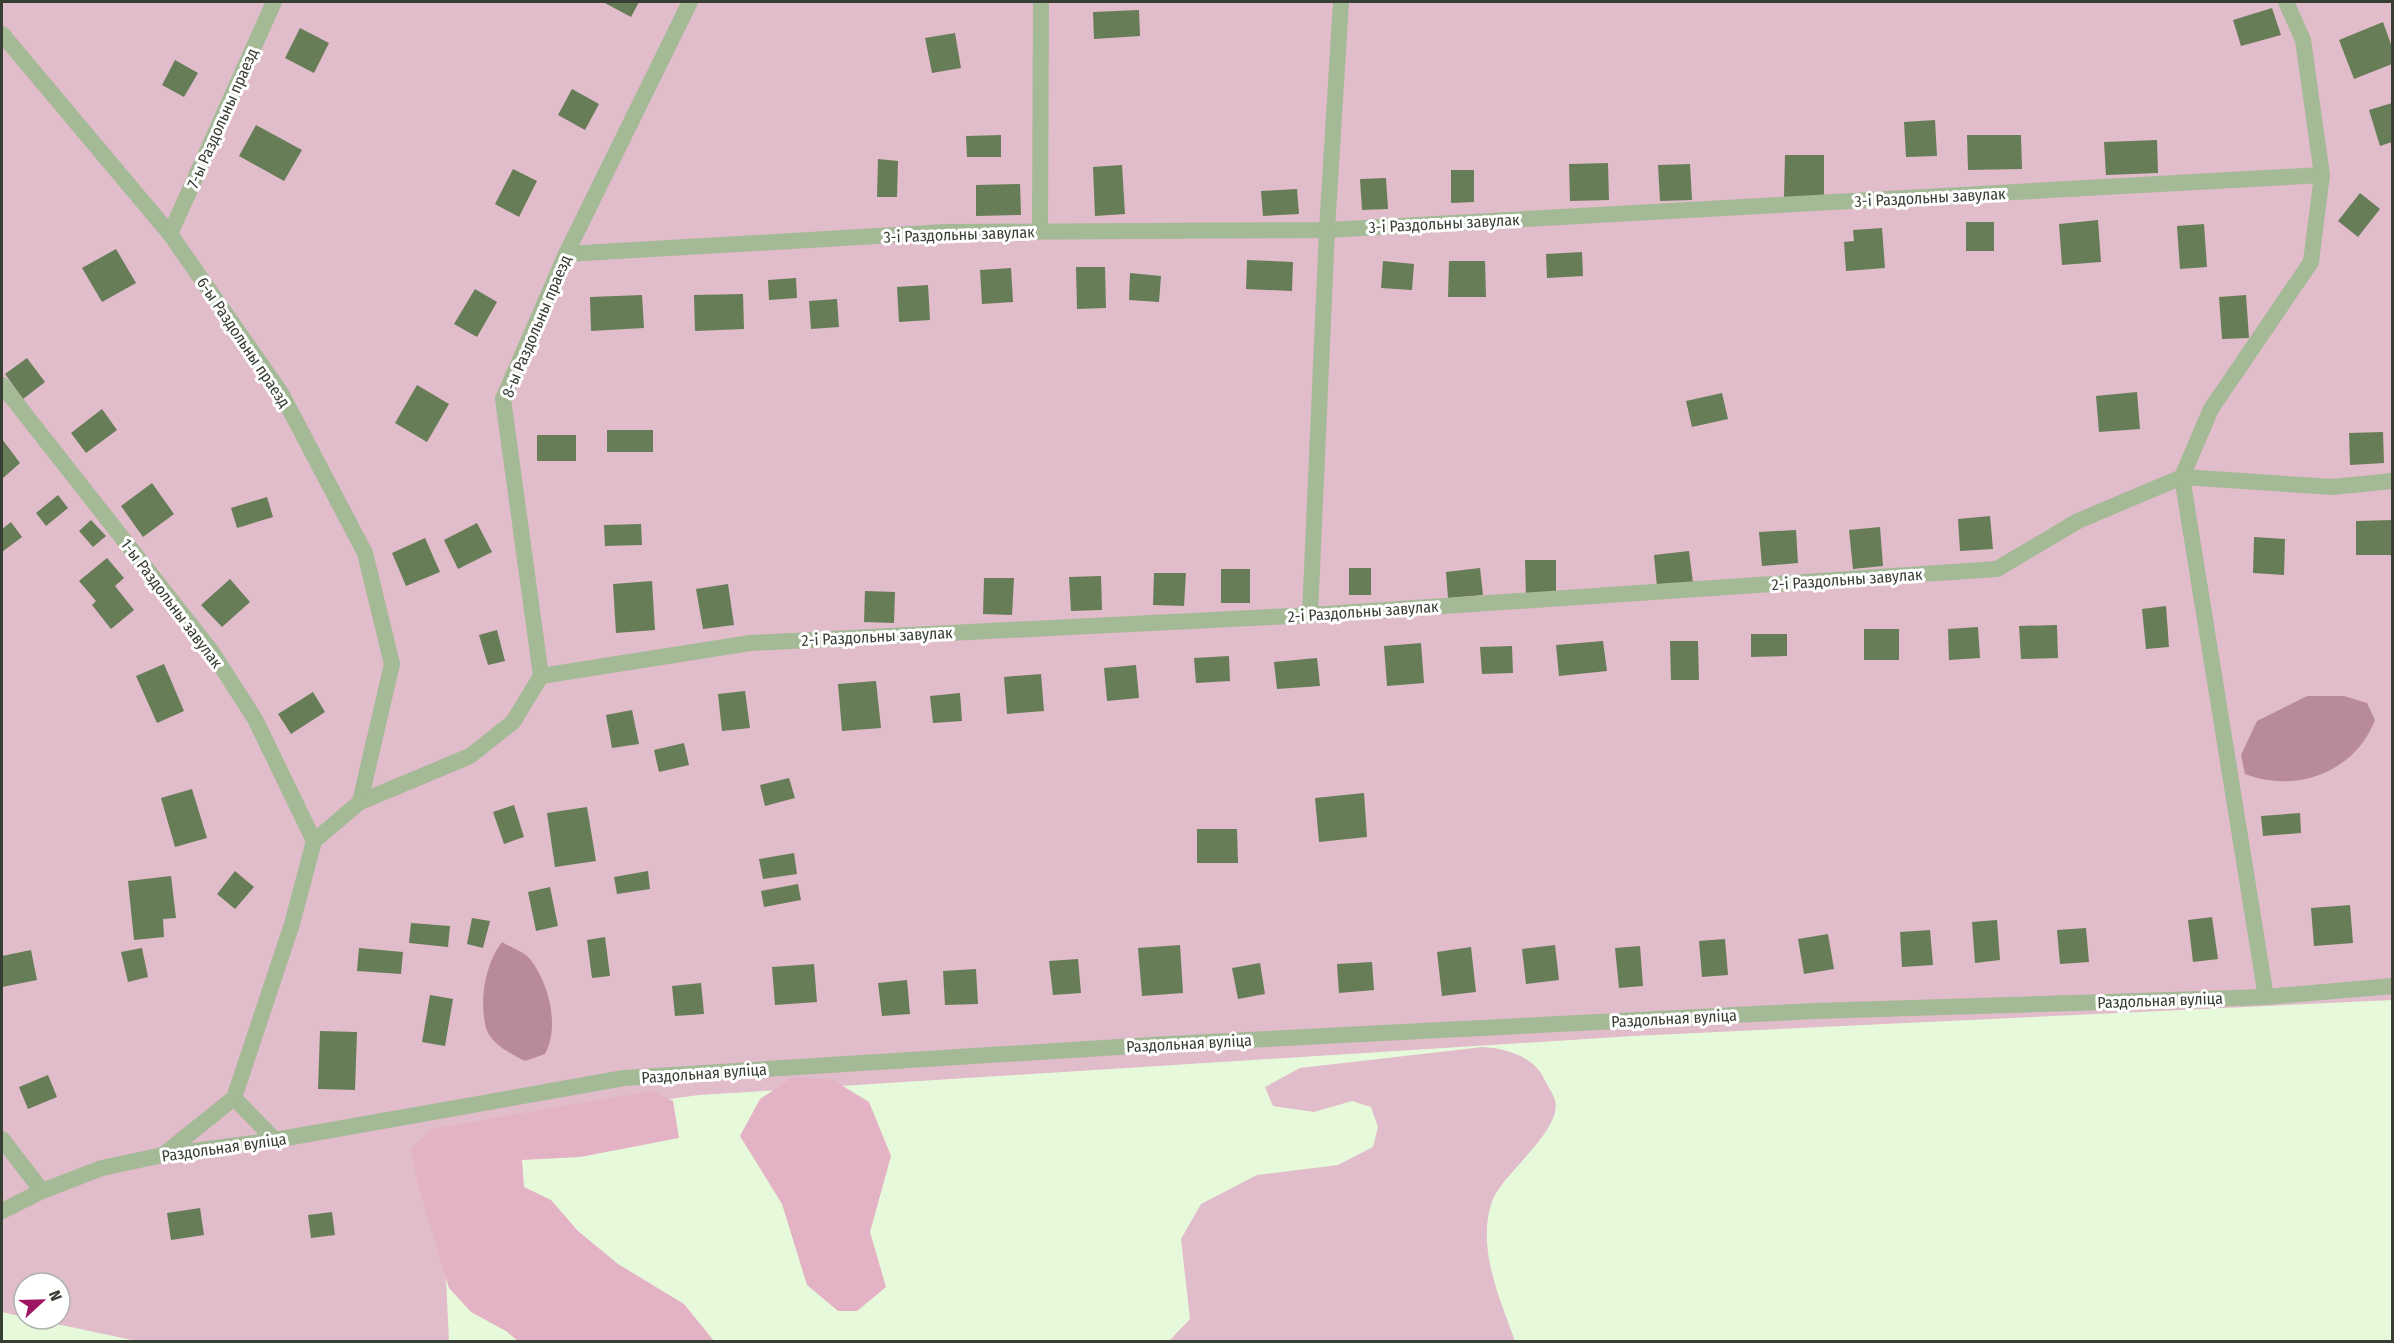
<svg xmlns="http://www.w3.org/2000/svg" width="2394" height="1343" font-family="'Fira Sans Condensed',sans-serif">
<rect width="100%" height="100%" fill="#e7f9db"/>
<g fill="#e1bcca">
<path d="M2 2H2392V1000L1633 1036 699 1095 439 1130 449 1341H137L33 1319H60V1283H24V1317L2 1312Z"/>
<path d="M1483 1047C1503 1048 1532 1056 1542 1075 1546 1083 1552 1092 1555 1100 1563 1129 1504 1173 1493 1199 1475 1245 1500 1299 1515 1341H1169L1190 1319 1181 1239 1201 1204 1257 1175 1338 1165 1373 1147 1378 1127 1371 1107 1352 1101 1314 1112 1273 1106 1265 1087 1300 1068Z"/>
</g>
<g fill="#e3b2c5">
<path d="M793 1077 833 1080 869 1102 891 1156 870 1232 886 1287 857 1311H838L807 1285 782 1204 740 1136 760 1099Z"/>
<path d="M652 1091 673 1101 679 1138 580 1157 522 1160 524 1187 551 1200 578 1231 618 1264 684 1304 714 1341H518L506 1331 471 1312 449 1288 417 1181 411 1149 432 1129Z"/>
</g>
<g fill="#b88a9c">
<path d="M2307 696H2344L2367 703 2375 720C2355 772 2296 794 2245 774L2241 755 2257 721Z"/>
<path d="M502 942C510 947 524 952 530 959 549 983 560 1027 545 1054L525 1061C511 1054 491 1044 486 1028 479 1000 485 964 502 942Z"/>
</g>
<g fill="#677d58">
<path d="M603 2H639L631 17Z"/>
<path d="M2272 8 2281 35 2241 46 2233 20Z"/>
<path d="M1139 10 1140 36 1094 39 1093 12Z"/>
<path d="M2383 22 2392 47V64L2354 79 2339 40Z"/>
<path d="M300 28 329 43 314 73 285 58Z"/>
<path d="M955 33 961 68 932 73 925 38Z"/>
<path d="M175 60 198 73 184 97 162 85Z"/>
<path d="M572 89 599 104 585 130 558 115Z"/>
<path d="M2392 103V142L2380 146 2369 110Z"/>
<path d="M1935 120 1937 156 1906 157 1904 122Z"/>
<path d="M256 125 302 150 284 181 239 156Z"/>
<path d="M1001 135V157H967L966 136Z"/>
<path d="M1967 135H2021L2022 169 1968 170Z"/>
<path d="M2157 140 2158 173 2106 175 2104 142Z"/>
<path d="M1785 155H1824V197H1784Z"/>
<path d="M878 159 898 161 897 197H877Z"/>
<path d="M1608 163 1609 200 1570 201 1569 164Z"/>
<path d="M1690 164 1692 200 1660 201 1658 165Z"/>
<path d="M1122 165 1125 214 1095 216 1093 167Z"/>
<path d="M513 169 537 181 519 217 495 204Z"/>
<path d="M1451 170H1474V202L1451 203Z"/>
<path d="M1386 178 1388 209 1362 210 1360 179Z"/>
<path d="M1020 184 1021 215 976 216V185Z"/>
<path d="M1297 189 1299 214 1263 216 1261 191Z"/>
<path d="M2360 193 2380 209 2358 237 2338 221Z"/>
<path d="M2098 220 2101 262 2062 265 2059 224Z"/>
<rect x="1966" y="222" width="28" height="29"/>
<path d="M2204 224 2207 267 2180 269 2177 226Z"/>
<path d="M1882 228 1885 268 1846 271 1844 242 1854 241 1853 230Z"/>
<path d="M116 249 136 283 102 302 82 268Z"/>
<path d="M1582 252 1583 276 1547 278 1546 254Z"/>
<path d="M1247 260 1293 262 1292 291 1246 289Z"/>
<path d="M1383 261 1414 264 1412 290 1381 288Z"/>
<path d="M1449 261H1485L1486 297H1448Z"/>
<path d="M1076 267H1105L1106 308 1077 309Z"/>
<path d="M1011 268 1013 302 982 304 980 270Z"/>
<path d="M1130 273 1161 276 1159 302 1129 300Z"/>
<path d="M796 278 797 298 769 300 768 280Z"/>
<path d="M928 285 930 320 899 322 897 287Z"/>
<path d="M475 289 497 302 477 337 454 324Z"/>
<path d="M743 294 744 329 695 331 694 295Z"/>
<path d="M642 295 644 328 591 331 590 297Z"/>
<path d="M2246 295 2249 338 2222 339 2219 297Z"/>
<path d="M837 299 839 327 811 329 809 301Z"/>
<path d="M27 358 45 382 23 399 5 374Z"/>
<path d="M417 385 449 404 427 442 395 423Z"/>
<path d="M2137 392 2140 429 2099 432 2096 396Z"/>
<path d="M1722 393 1728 419 1692 427 1686 401Z"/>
<path d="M102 409 117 430 86 453 71 433Z"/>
<rect x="607" y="430" width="46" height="22"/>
<path d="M2383 432 2384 463 2350 465 2349 433Z"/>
<rect x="537" y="435" width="39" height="26"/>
<path d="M2 439 20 463 2 479Z"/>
<path d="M152 483 174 514 143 537 121 506Z"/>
<path d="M58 495 68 508 46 526 36 513Z"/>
<path d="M267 497 273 517 237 528 231 508Z"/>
<path d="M1990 516 1993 549 1960 551 1958 519Z"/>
<path d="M91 520 106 536 93 547 79 531Z"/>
<path d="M2392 520V555H2356V521Z"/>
<path d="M11 522 22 537 2 552V529Z"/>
<path d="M477 523 492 552 458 569 444 540Z"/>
<path d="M641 524 642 545 605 546 604 525Z"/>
<path d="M1880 527 1883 566 1853 569 1849 530Z"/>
<path d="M1796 530 1798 563 1762 566 1759 532Z"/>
<path d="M2254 537 2285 539 2284 575 2253 573Z"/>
<path d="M425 538 440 572 406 586 392 553Z"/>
<path d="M1689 551 1693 583 1657 587 1654 555Z"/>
<path d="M107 558 124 578 115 586 134 610 111 629 92 605 96 601 79 581Z"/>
<path d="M1525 560H1556V595H1526Z"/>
<rect x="1349" y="568" width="22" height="27"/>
<path d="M1480 568 1483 595 1448 598 1446 572Z"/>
<rect x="1221" y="569" width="29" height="34"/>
<path d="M1154 573H1186L1184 606 1153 605Z"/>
<path d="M1101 576 1102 610 1071 611 1069 577Z"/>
<path d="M984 578H1014L1012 615 983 614Z"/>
<path d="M230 579 250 602 222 627 201 605Z"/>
<path d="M652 581 655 630 616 633 613 584Z"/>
<path d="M728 584 734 625 703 629 696 589Z"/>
<path d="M865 591 895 592 894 623 864 622Z"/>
<path d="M2166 606 2169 647 2146 649 2142 609Z"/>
<path d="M2057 625 2058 658 2021 659 2019 626Z"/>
<path d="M1978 627 1980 658 1949 660 1948 629Z"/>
<rect x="1864" y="629" width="35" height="31"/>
<path d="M497 630 505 661 488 665 479 635Z"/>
<path d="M1751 634H1787V656L1751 657Z"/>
<path d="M1603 641 1607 671 1559 676 1556 645Z"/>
<path d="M1670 641H1698L1699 680H1671Z"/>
<path d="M1421 643 1424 683 1387 686 1384 646Z"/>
<path d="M1512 646 1513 673 1482 674 1480 647Z"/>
<path d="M1229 656 1230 681 1196 683 1194 658Z"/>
<path d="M1317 658 1320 686 1277 689 1274 662Z"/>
<path d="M164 664 184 711 157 723 136 676Z"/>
<path d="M1136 665 1139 698 1107 701 1104 668Z"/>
<path d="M1041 674 1044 711 1007 714 1004 677Z"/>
<path d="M876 681 881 728 842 731 838 684Z"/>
<path d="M745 691 750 728 722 731 718 694Z"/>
<path d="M313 692 325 712 291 734 278 714Z"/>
<path d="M960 693 962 721 933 723 930 696Z"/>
<path d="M632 710 639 744 612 748 606 715Z"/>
<path d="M684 743 689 765 659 772 654 750Z"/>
<path d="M789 778 795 798 765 806 760 785Z"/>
<path d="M192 789 207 838 175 847 161 798Z"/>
<path d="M1364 793 1367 837 1319 842 1315 798Z"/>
<path d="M514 805 524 837 504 844 493 812Z"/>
<path d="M587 807 596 861 555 867 547 813Z"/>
<path d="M2300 813 2301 833 2263 836 2261 816Z"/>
<path d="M1197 829H1237L1238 863H1197Z"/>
<path d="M794 853 797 874 763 879 759 859Z"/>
<path d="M235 871 254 887 235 909 217 894Z"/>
<path d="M648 871 650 889 617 894 614 877Z"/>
<path d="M171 876 176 918 163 919 164 937 134 940 128 881Z"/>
<path d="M798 884 801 900 764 907 761 891Z"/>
<path d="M550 887 558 926 536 931 528 892Z"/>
<path d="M2350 905 2353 943 2314 946 2311 908Z"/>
<path d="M2212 917 2218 959 2193 962 2188 920Z"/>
<path d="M472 918 490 921 483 948 467 944Z"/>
<path d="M1997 920 2000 960 1975 963 1972 922Z"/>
<path d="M411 923 450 926 448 947 409 943Z"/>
<path d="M2086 928 2089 962 2060 964 2057 930Z"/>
<path d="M1930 930 1933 965 1902 967 1900 932Z"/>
<path d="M1828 934 1834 969 1804 974 1798 939Z"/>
<path d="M605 937 610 976 592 978 587 940Z"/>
<path d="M1725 939 1728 975 1702 977 1699 941Z"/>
<path d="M1180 945 1183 993 1142 996 1138 948Z"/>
<path d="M1555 945 1559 980 1526 984 1522 949Z"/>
<path d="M1640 946 1643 986 1619 988 1615 948Z"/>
<path d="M1471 947 1476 992 1442 996 1437 952Z"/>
<path d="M142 948 148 977 128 982 121 952Z"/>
<path d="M359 948 403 952 401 974 357 971Z"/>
<path d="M31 950 37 980 2 987V956Z"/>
<path d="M1078 959 1081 993 1053 995 1049 961Z"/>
<path d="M1372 962 1374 990 1339 993 1337 964Z"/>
<path d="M1260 963 1265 994 1238 999 1232 968Z"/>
<path d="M814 964 817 1002 775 1005 772 967Z"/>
<path d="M976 969 978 1004 945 1005 943 971Z"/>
<path d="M907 980 910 1014 882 1016 878 983Z"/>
<path d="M701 983 704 1014 675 1016 672 986Z"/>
<path d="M430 995 453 999 445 1046 422 1042Z"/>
<path d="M320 1031 357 1032 355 1090 318 1089Z"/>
<path d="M48 1075 57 1097 28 1109 19 1087Z"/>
<path d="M200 1208 204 1235 171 1240 167 1213Z"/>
<path d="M332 1212 335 1235 311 1238 308 1215Z"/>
</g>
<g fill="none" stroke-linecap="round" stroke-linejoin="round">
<g stroke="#a4b996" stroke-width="16">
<path d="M2 34 170 234 281 393 365 553 392 664 360 802"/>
<path d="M1040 231 1041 2"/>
<path d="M170 234 274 2"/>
<path d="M566 254 946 232 1327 230 2322 175"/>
<path d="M2 385 212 652 255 719 314 841"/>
<path d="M1310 615 1327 230 1341 2"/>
<path d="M541 676 503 399 566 254 690 2"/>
<path d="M2266 997 2182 477 2211 409 2311 262 2322 175 2303 40 2286 2"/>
<path d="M234 1098 275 1140"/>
<path d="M2 1139 42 1191"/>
<path d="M163 1155 234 1098 292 924 314 841 360 802 470 756 513 722 541 676 750 643 1310 615 1997 569 2078 521 2182 477 2332 487 2392 481"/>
</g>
<path stroke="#a4b996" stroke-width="16" d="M2 1211 42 1191 102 1168 163 1155 275 1140 624 1078 1167 1044 1815 1011 2266 997 2392 986"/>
</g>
<g text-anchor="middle" stroke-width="6" stroke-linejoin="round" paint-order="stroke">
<g font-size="16" fill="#373e33" stroke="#fff">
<text transform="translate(222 118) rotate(-66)" y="6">7-ы Раздольны праезд</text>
<text transform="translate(1930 197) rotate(-3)" y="6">3-і Раздольны завулак</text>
<text transform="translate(1444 223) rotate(-3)" y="6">3-і Раздольны завулак</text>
<text transform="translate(959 234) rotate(-2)" y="6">3-і Раздольны завулак</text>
<text transform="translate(536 326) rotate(-67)" y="6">8-ы Раздольны праезд</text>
<text transform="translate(244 342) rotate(56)" y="6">6-ы Раздольны праезд</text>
<text transform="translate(1847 579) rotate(-4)" y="6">2-і Раздольны завулак</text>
<text transform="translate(172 603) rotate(53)" y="6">1-ы Раздольны завулак</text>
<text transform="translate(1363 611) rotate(-4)" y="6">2-і Раздольны завулак</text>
<text transform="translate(877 636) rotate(-3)" y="6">2-і Раздольны завулак</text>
<text transform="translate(2160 1000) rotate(-2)" y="6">Раздольная вуліца</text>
<text transform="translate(1674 1018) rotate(-3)" y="6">Раздольная вуліца</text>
<text transform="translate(1189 1043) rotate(-3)" y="6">Раздольная вуліца</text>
<text transform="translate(704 1073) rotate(-4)" y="6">Раздольная вуліца</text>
<text transform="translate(224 1147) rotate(-8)" y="6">Раздольная вуліца</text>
</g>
</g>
<rect width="2394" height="1343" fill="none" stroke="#373e33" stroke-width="6"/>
<g transform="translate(42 1301) rotate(68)"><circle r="28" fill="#ffffff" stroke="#afb2ad" stroke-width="1.5"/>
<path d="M0-4.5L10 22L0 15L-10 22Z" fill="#9e1562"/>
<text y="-9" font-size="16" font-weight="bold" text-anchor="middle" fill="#373e33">N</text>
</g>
</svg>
